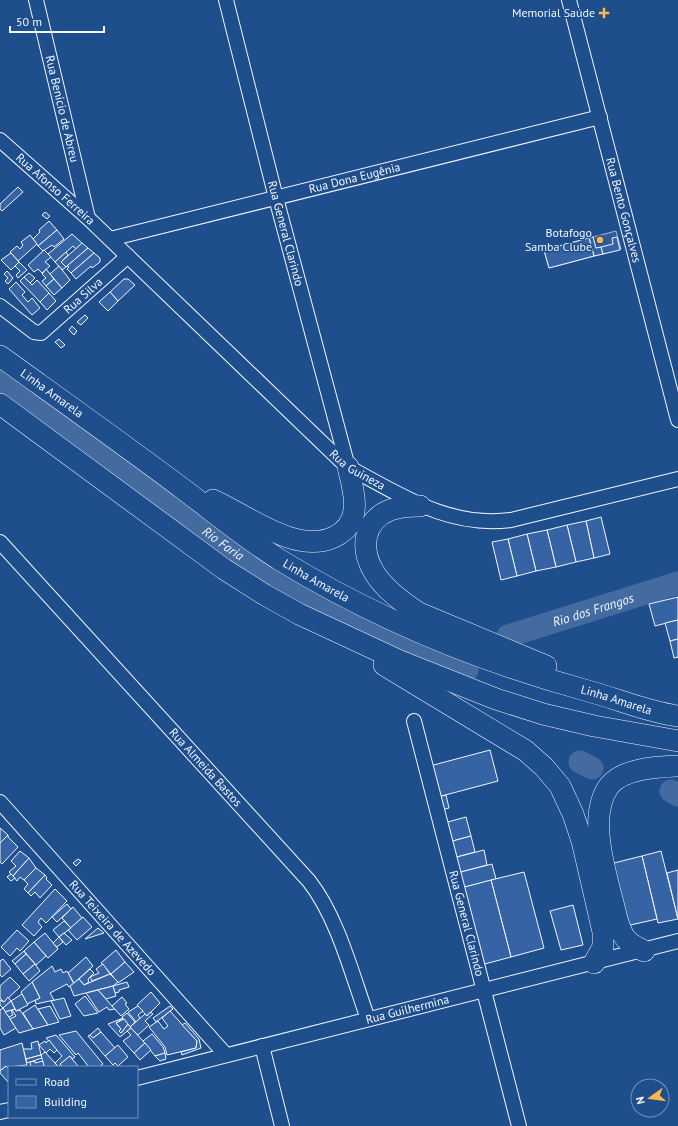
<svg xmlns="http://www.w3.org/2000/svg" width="678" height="1126" font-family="'PT Sans',sans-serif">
<rect width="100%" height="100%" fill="#1f4e8c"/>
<path fill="#305b95" stroke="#a8bbd7" d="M616 231 621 249 549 268 544 250Z"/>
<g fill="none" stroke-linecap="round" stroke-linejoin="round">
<g stroke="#446ba0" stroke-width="23">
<path id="s1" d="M0 381 234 551 291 587 364 627 467 670"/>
<path id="s2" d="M508 636 678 583"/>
<path d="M580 762 592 768"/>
<path d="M671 791 678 795"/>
</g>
</g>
<g fill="#3563a3" stroke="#f2f6ff">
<path d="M18 187 23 192 2 211 0 209V204Z"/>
<path d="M45 212 50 216 47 219 42 215Z"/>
<path d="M49 221 57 230 38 246 33 239 40 232 39 230Z"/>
<path d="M57 230 64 239 54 247 52 245 43 251 38 246Z"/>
<path d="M72 234 82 243 76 249 73 246 55 262 48 254Z"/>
<path d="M30 235 37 244 18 261 10 252 17 246 20 249 23 245 21 242Z"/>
<path d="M593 237 596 248 601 247 603 254 594 256 589 238Z"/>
<path d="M617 237 620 250 603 254 601 247 613 244 612 238Z"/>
<path d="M589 238 594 256 549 268 544 250Z"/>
<path d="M82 243 88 248 66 267 61 262Z"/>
<path d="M88 248 94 253 71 273 67 269 69 267 67 266Z"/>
<path d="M44 250 51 257 45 262 50 266 42 273 38 269 34 272 28 265Z"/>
<path d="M66 252 68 255 61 262 66 267 62 270 55 262Z"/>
<path d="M11 253 19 262 11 270 1 260Z"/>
<path d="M94 253 100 258V262L92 268 91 266 76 279 71 273Z"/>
<path d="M19 262 27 270 18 278 16 275 20 271 15 266Z"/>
<path d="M59 266 70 280 62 288 50 274Z"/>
<path d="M46 269 54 279 46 286 42 281 46 278 42 274Z"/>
<path d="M7 271 13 278 8 284 5 281 8 278 4 274Z"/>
<path d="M29 273 35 278 30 283 24 277Z"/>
<path d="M24 277 32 285 37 280 49 293 40 302 20 281Z"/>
<path d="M54 279 62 288 54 295 46 286Z"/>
<path d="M124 279H128L135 285 118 301 110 292Z"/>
<path d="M16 282 25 292 22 295 28 302 32 298 40 308 32 315 9 289Z"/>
<path d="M110 292 118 301 108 311 99 302Z"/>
<path d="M49 293 56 301 47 310 40 302Z"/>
<path d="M85 315 88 318 81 325 77 322Z"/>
<path d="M72 326 77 331 74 335 69 330Z"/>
<path d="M59 339 65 345 61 348 55 342Z"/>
<path d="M601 517 610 554 594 558 586 521Z"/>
<path d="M586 521 594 558 576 562 567 525Z"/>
<path d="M567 525 576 562 556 567 547 530Z"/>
<path d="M547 530 556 567 536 571 527 534Z"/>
<path d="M527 534 536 571 517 576 508 539Z"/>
<path d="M508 539 517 576 501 580 492 542Z"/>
<path d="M678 597V620L655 626 649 604Z"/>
<path d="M678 620V639L670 641 665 623Z"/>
<path d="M678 639V657L674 658 670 641Z"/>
<path d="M490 750 498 781 434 798 426 767Z"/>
<path d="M446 795 449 808 437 811 434 798Z"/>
<path d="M466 817 471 836 449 842 444 823Z"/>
<path d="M0 828 8 835 0 843Z"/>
<path d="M8 835V837L18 847 2 864 0 862V843Z"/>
<path d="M471 836 475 852 453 858 449 842Z"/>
<path d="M484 850 487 865 457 873 453 858Z"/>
<path d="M20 851 29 858 13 876 9 872 16 866 11 861Z"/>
<path d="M661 851 678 919 658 923 642 856Z"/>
<path d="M642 856 657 919 626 926 610 864Z"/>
<path d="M29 858 36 868 24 880 20 877 17 881 13 876Z"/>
<path d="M78 859 81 861 76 866 73 863Z"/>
<path d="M492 864 496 879 461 888 457 873Z"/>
<path d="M36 868 45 875 28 893 24 889 28 884 24 880Z"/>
<path d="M678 870V919L667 873Z"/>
<path d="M524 872 544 948 511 957 491 880Z"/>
<path d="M11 874 15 878 11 881 7 877Z"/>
<path d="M45 875 47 878 46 879 52 885 40 898 35 892 31 896 28 893Z"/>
<path d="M491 880 511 957 481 965 461 888Z"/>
<path d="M55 889 67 901 46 923 41 918 38 922 42 927 34 936 22 925Z"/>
<path d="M67 904 71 909 57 922 52 917Z"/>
<path d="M573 905 583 945 561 950 550 911Z"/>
<path d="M73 907 82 918 71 928 62 918Z"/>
<path d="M83 917 92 927 77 940 68 930Z"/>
<path d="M64 921 71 928 59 937 53 930Z"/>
<path d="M98 928 104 933 85 939Z"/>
<path d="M17 930 29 941 20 951 17 948 10 956 1 947Z"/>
<path d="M45 933 58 949 48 958 34 942Z"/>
<path d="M64 933 72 940 66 945 59 937Z"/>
<path d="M59 937 63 942 57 947 53 943Z"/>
<path d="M34 942 46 956 36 965 24 951Z"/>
<path d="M116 950 125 962 111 974 101 963Z"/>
<path d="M24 951 26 954 15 964 12 961Z"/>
<path d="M26 954 35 964 23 974 15 964Z"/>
<path d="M86 957 93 966 74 983 68 973Z"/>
<path d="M3 959 11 969 2 977 0 975V961Z"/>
<path d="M125 962 134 972 118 983 111 974Z"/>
<path d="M35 964 40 971 29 981 23 974Z"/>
<path d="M103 964 110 974 92 981 90 977 99 973 96 969Z"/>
<path d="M52 966 55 972 61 969 63 973 67 971 74 984 69 987 67 984 50 993 54 1000 36 1004 35 1000 40 998 32 982Z"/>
<path d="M90 969 94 973 88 979 89 982 84 985 79 979Z"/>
<path d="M110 974 118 982 113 986 74 996 70 986 79 979 84 985Z"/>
<path d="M10 977 20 987 4 1002 0 998V986Z"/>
<path d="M32 982 40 998 27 1004 21 992Z"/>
<path d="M127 982 129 987 119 990V992L115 993 113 986Z"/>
<path d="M113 986 116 996 106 999 98 990Z"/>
<path d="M98 990 112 1006 115 1009 109 1010 107 1007 99 1012 86 993Z"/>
<path d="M151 992 160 1003 147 1016 137 1005Z"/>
<path d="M22 994 28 1005 16 1011 11 1001Z"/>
<path d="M85 996 98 1013 84 1016 75 1004Z"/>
<path d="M8 997 11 1001 3 1008 0 1005V1000L4 1002Z"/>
<path d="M122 997 127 1003 125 1004 129 1009 121 1016 112 1006Z"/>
<path d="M64 998 71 1016 60 1019 51 1001Z"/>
<path d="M11 1001 15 1009 5 1012 3 1008Z"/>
<path d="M35 1005 48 1025 33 1029 23 1013Z"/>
<path d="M50 1006 59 1022 48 1025 38 1009Z"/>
<path d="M138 1006 143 1011 138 1015 140 1018 136 1022 128 1012Z"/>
<path d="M170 1006 173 1009 156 1022 153 1018Z"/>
<path d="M3 1008 16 1028 4 1035 0 1028V1010Z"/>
<path d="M15 1009 16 1011 20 1010 33 1029 19 1033 10 1019 16 1016 12 1010Z"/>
<path d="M11 1010 13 1015 9 1017 5 1012Z"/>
<path d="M170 1011 197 1041 196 1048 167 1055 165 1047 149 1027 158 1021 164 1029 168 1026 162 1018Z"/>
<path d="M150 1012 153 1014 145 1021 149 1025 138 1035 130 1027 145 1014 147 1016Z"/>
<path d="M127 1013 135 1022 130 1027 122 1017Z"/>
<path d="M123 1018 116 1023 121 1029 119 1031 121 1033 128 1024 131 1028 120 1037 108 1024Z"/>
<path d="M124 1019 128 1024 121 1033 119 1031 121 1029 116 1023Z"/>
<path d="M185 1023 199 1039 201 1048 182 1055 181 1052 196 1048 197 1041 182 1025Z"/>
<path d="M98 1028 101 1032 93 1038 90 1035Z"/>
<path d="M131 1028 145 1043 134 1053 123 1041 131 1035 127 1031Z"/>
<path d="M76 1031 103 1064 99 1067H89L78 1053 76 1055 59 1035Z"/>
<path d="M101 1032 115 1048 105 1056 88 1036 90 1035 93 1038Z"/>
<path d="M152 1034 163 1047 165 1053 155 1056 143 1041Z"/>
<path d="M56 1035 75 1057 72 1059 70 1056 58 1067 55 1063 62 1056 46 1038Z"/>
<path d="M49 1040 57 1050 54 1053 50 1049 46 1053 39 1045 45 1041 46 1043Z"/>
<path d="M38 1041 41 1055 26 1059 23 1049H32L31 1043Z"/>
<path d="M22 1043 27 1065 9 1067V1069L6 1066 0 1071V1050Z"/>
<path d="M145 1043 151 1050 140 1060 134 1053Z"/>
<path d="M118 1045 128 1057 118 1066 115 1063 113 1065 105 1056Z"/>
<path d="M45 1052 55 1063 58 1067H44L41 1055Z"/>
<path d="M165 1053 166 1059 160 1061 155 1056Z"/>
<path d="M41 1055 42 1058 27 1063 26 1059Z"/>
<path d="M70 1056 72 1059 79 1067H63L60 1064Z"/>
<path d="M35 1061V1063L43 1061 44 1067H31L30 1062Z"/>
<path d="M6 1066 9 1069V1083L0 1073V1071Z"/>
</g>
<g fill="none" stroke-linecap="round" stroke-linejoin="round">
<g stroke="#f2f6ff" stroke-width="16">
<g id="minor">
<path id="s3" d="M36 0 88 218"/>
<path id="s4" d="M226 0 276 198 348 467"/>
<path id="s5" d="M569 0 678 420"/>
<path id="s6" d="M0 140 88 218 340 460 348 467C401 495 448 528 511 520L678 479"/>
<path id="s7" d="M110 239 600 117"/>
<path id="s8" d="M0 306 34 332 41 333 128 256"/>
<path id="s9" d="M0 542 309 881C338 918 352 975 368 1019"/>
<path id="s10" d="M414 721 519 1126"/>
<path id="s11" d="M0 802 226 1055"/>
<path d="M262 1046 282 1126"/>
<path id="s12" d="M137 1078 678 941"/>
<path d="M0 1112 9 1110"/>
</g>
</g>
<g stroke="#f2f6ff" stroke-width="22">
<g id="highway">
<path id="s13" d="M0 356C61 400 123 444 183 489 215 513 246 539 280 560 378 620 478 661 588 691 618 699 647 712 678 716"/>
<path d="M0 404 224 569 265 595 299 614 400 661 496 699 543 714 594 726 678 741"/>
<path d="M213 500C247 515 296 555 334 537 364 523 354 492 348 467"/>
<path d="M420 506C410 506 399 507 390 510 363 521 360 549 374 572 384 589 402 602 419 613L546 666"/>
<path d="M384 665 526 751 544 767 560 786 573 814 582 841 603 932V947L594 963"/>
<path d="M644 951C637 947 631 945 626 939 617 928 616 912 612 899 604 867 588 815 609 786 623 768 657 767 678 766"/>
</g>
</g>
<use href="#minor" stroke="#1f4e8c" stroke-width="14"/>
<use href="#highway" stroke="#1f4e8c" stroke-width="21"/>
</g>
<g fill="#ffb74d" stroke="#1f4e8c" stroke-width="1.5">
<path d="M602 7h4v4h4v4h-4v4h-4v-4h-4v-4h4z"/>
<circle cx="600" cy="240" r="4"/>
</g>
<g text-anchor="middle" stroke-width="3" stroke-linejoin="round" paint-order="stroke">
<g font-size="12" fill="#f2f6ff" stroke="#1f4e8c" text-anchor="end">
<text x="595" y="17">Memorial Saúde</text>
<text x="592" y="237">Botafogo<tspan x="592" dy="14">Samba Clube</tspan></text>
</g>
<g font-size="12" fill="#f2f6ff" stroke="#1f4e8c">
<text dy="4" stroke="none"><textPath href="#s3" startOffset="112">Rua Benício de Abreu</textPath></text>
<text dy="4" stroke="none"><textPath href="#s7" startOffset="252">Rua Dona Eugênia</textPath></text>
<text dy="4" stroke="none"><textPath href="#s6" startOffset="74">Rua Afonso Ferreira</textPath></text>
<text dy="4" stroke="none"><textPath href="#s5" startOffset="217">Rua Bento Gonçalves</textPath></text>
<text dy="4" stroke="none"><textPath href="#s4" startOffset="241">Rua General Clarindo</textPath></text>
<text dy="4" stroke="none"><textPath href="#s8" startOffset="106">Rua Silva</textPath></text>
<text dy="4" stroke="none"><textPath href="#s13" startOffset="64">Linha Amarela</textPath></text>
<text dy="4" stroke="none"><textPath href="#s6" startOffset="487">Rua Guineza</textPath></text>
<text dy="4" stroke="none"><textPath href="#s13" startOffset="388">Linha Amarela</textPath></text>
<text dy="4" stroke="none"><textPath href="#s13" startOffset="712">Linha Amarela</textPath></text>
<text dy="4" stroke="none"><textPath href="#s9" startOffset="305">Rua Almeida Bastos</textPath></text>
<text dy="4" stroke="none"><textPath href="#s10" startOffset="209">Rua General Clarindo</textPath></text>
<text dy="4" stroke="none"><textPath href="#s11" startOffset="169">Rua Teixeira de Azevedo</textPath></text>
<text dy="4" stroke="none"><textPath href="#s12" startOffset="279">Rua Guilhermina</textPath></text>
</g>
<g font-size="13" font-style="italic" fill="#f2f6ff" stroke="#1f4e8c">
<text dy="5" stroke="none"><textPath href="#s1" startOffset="276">Rio Faria</textPath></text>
<text dy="5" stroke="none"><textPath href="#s2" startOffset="89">Rio dos Frangos</textPath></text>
</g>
</g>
<rect x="8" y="1066" width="130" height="52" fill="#1f4e8c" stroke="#7391ba"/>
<rect x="16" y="1079" width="20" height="6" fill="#1f4e8c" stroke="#7391ba"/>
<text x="44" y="1086" font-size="12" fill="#f2f6ff">Road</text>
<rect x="16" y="1096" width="20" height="12" fill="#3563a3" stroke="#7391ba"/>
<text x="44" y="1106" font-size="12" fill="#f2f6ff">Building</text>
<g transform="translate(650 1098) rotate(256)"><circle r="19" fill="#1f4e8c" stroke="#7391ba"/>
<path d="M0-3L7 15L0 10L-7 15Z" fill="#ffb74d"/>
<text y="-6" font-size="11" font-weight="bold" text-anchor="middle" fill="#f2f6ff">N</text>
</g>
<path d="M10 26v6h94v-6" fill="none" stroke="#f2f6ff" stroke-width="2"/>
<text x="16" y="26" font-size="12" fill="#f2f6ff" stroke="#1f4e8c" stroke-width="3" paint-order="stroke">50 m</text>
</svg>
